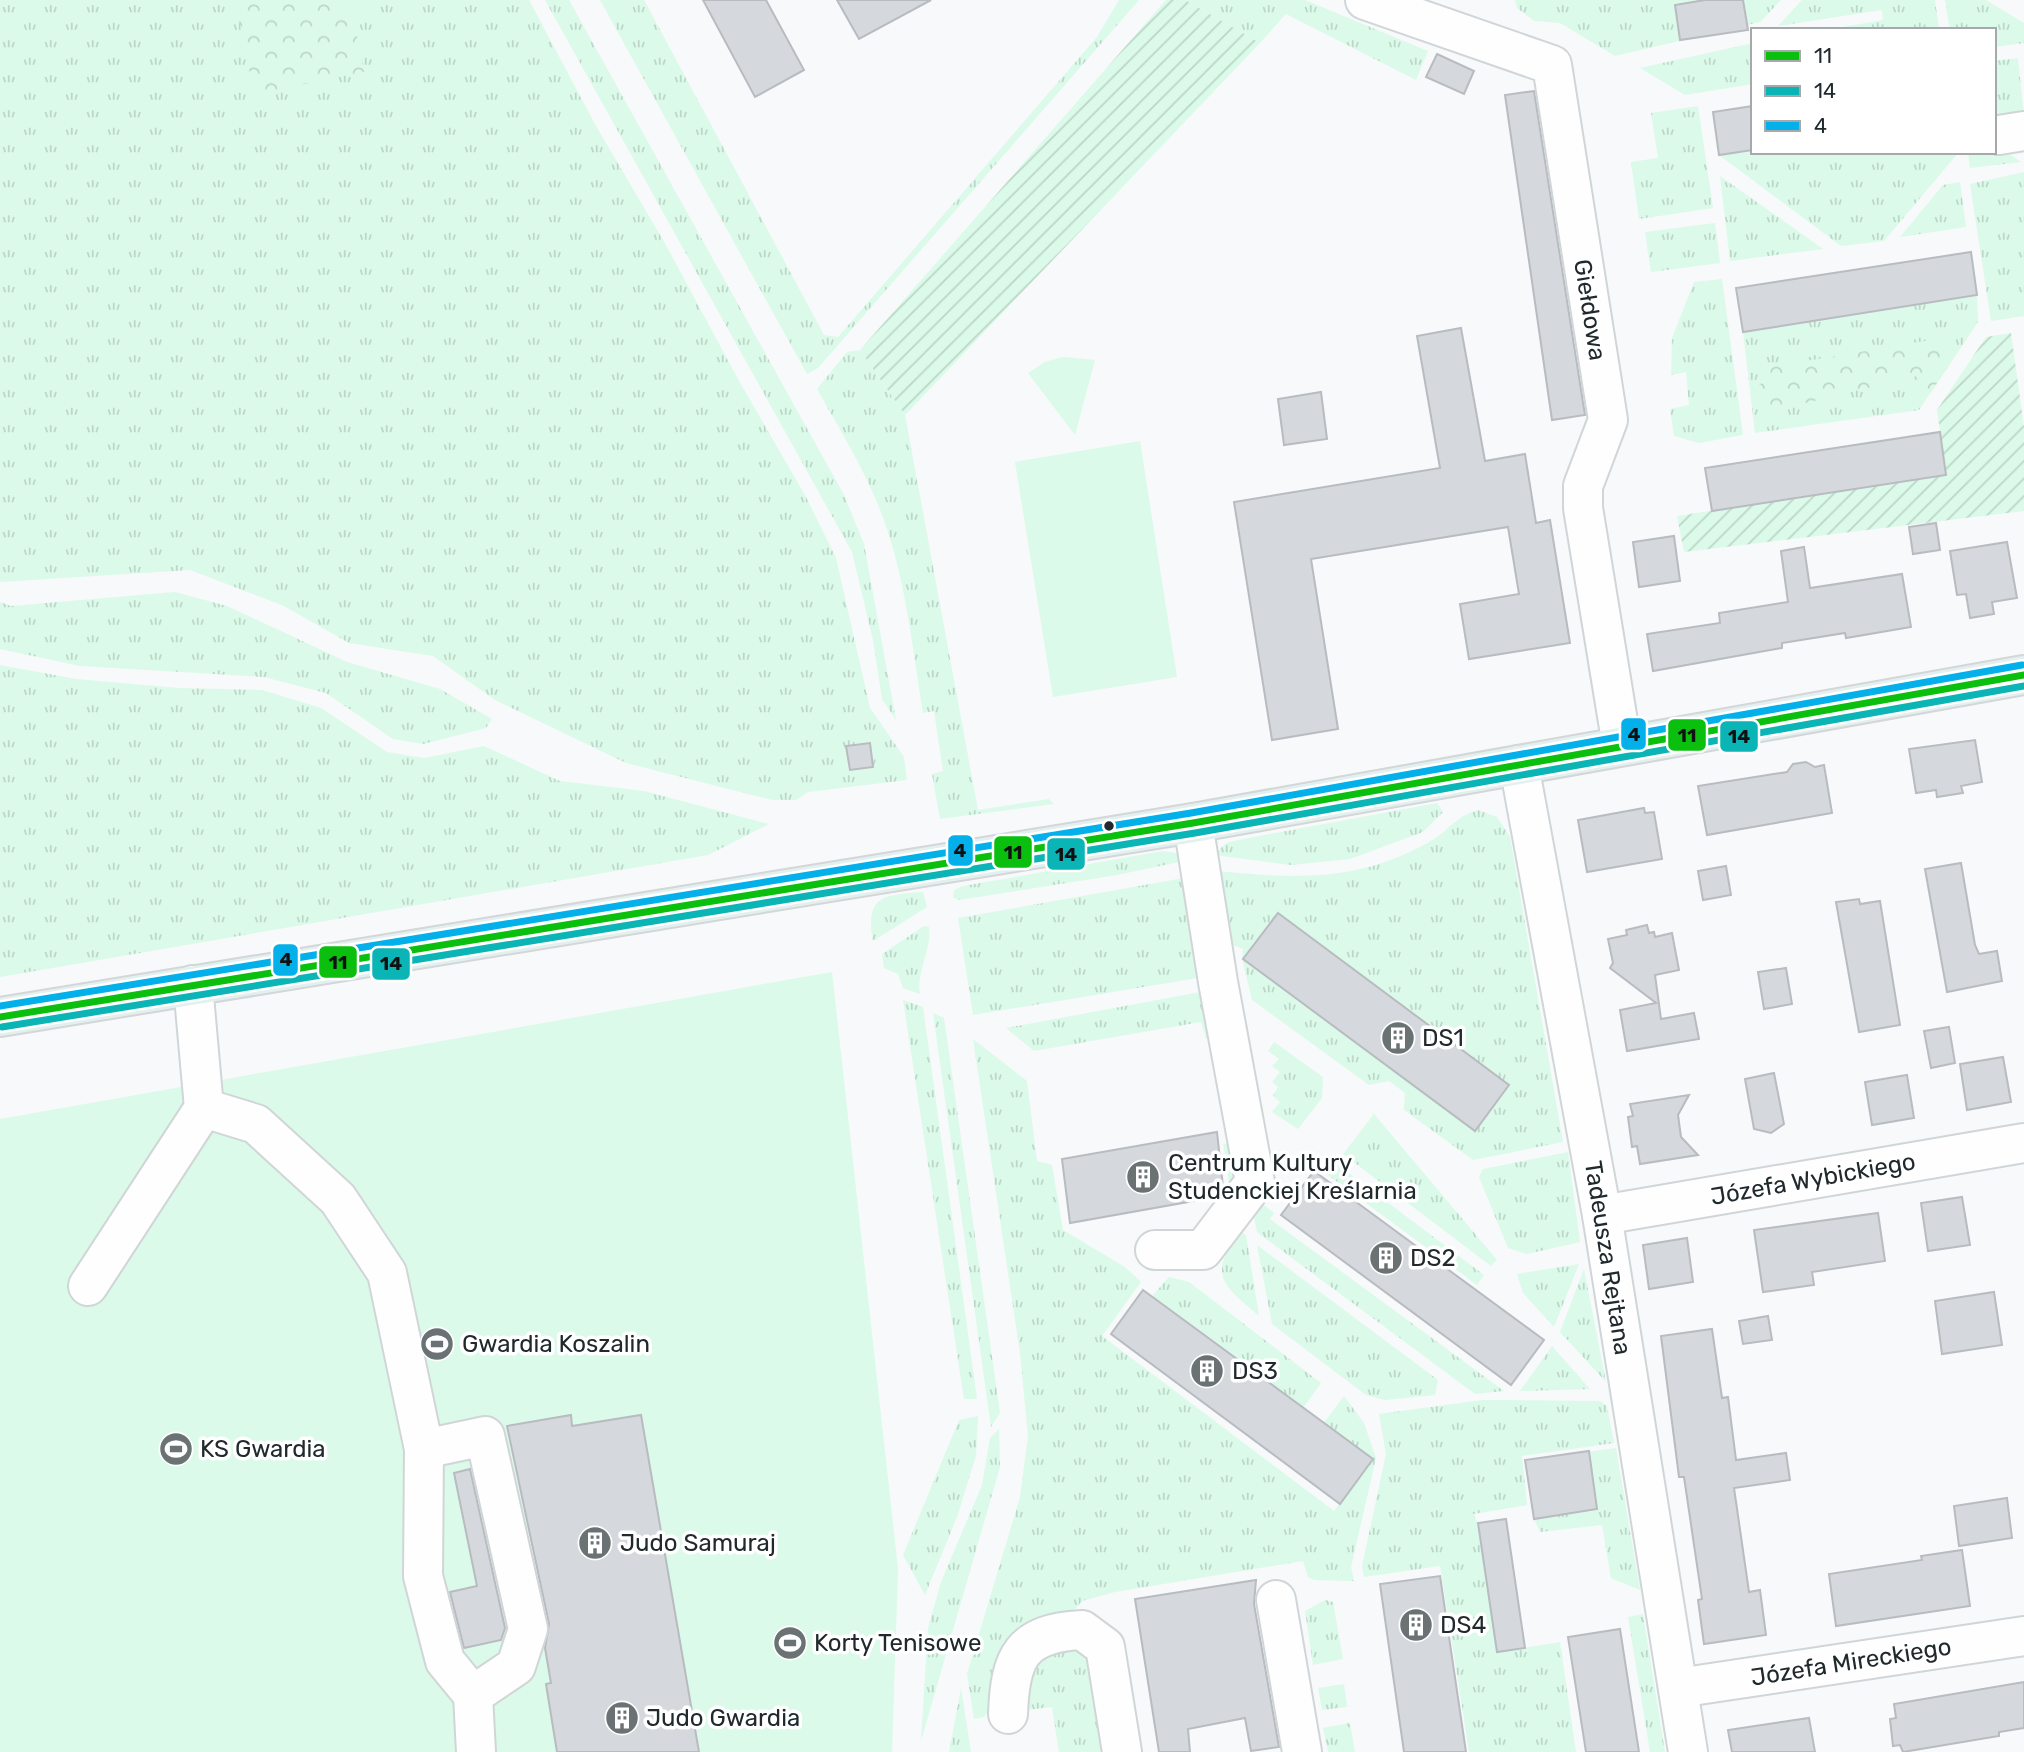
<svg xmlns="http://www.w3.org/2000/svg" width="2024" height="1752" font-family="Rubik,sans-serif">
<defs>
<pattern id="grass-tufts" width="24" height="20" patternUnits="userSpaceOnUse" patternTransform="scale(1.75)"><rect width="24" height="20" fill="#dbfae9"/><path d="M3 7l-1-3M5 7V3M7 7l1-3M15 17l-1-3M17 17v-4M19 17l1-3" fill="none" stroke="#bcd6c8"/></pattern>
<pattern id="park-crowns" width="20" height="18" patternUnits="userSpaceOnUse" patternTransform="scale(1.75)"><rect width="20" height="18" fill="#dbfae9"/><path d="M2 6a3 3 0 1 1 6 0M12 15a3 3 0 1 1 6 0" fill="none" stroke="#bcd6c8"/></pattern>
<pattern id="garden-furrows" width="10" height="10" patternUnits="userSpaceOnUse" patternTransform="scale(1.75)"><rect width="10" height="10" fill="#dbfae9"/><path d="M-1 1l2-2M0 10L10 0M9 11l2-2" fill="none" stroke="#bcd6c8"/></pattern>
</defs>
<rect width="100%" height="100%" fill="#f7f9fb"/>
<g fill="url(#grass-tufts)">
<path d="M0 0H529L596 126 667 247 739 381 806 497 836 558 870 708 904 757 907 780 808 792 796 800H772L626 763 495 700 433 656 349 643 284 606 190 570 0 582Z"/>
<path d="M545 0H569L844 495 864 544 896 720 882 699 873 640 852 552Z"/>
<path d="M600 0H644L824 335 838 337 1097 37 1119 0H1139L818 368 807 374Z"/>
<path d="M1185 0H1305L1428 51 1416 80 1286 14 1260 43Z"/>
<path d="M1515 0H1781L1760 22 1615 56 1560 23 1534 21 1517 8Z"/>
<path d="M1802 0H1935L1939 30H1826L1883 20 1882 10 1778 26Z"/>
<path d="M1945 0H1986L2024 23V43L1994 47V30H1950Z"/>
<path d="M1753 43V84L1685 95 1640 68Z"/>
<path d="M2018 58 2024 116 1994 121V61Z"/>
<path d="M1698 106 1713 208 1639 219 1631 162 1658 158 1651 113Z"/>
<path d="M1995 144 2021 162 1970 168 1968 152H1994Z"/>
<path d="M1753 150V152L1958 153 1884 241 1841 246 1719 155Z"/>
<path d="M2024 172V316L1991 321 1970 184Z"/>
<path d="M1720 176 1823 249 1730 261Z"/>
<path d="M1960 182 1966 227 1900 237 1943 185Z"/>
<path d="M1715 223 1720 263 1651 272 1645 232Z"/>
<path d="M1722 279 1743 435 1699 443 1674 436 1670 409 1689 405 1686 372 1671 375 1672 338 1694 282Z"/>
<path d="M1977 295 1978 322 1919 410 1755 433 1743 332Z"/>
<path d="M860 350 905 415 978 810 1049 799 1054 804 940 819 932 774 943 771 934 711 923 713C911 639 904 561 873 493 857 457 836 423 817 389L847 352Z"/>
<path d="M175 592 227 606 347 662 440 689 492 719 486 728 423 744 393 739 326 693 264 677 80 666 0 649V602L11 606Z"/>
<path d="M0 665 76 679 179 688 262 690 321 708 387 752 424 758 484 746 560 781 644 791 769 824 708 855 0 977Z"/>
<path d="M1437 803 1443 812 1423 832 1350 859 1291 865 1214 855 1226 843 1238 840Z"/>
<path d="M1478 810 1497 817 1510 837 1563 1142 1473 1160 1404 1110 1405 1093 1389 1081 1369 1085 1252 1000 1242 959 1243 949 1228 943 1219 871C1295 879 1359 882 1429 842 1448 832 1454 817 1478 810Z"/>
<path d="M1163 851 1176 853 1184 861 1117 875 959 900 953 897 954 890 963 886Z"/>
<path d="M1184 878 1204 977 973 1015 958 918Z"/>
<path d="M923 892 927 907 873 941C865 895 884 895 923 892Z"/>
<path d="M924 926 929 927C932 950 916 971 920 994L903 988 898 974 884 968 882 954Z"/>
<path d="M1206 991 1214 1037 1206 1038 1201 1022 1034 1051 1006 1028Z"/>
<path d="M903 1000 923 1007 977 1399H964Z"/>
<path d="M933 1013 944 1018 1000 1413 991 1427Z"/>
<path d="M973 1039 1027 1081 1037 1161 1052 1165 1063 1230 1125 1267 1141 1282 1102 1336 1334 1511 1372 1459 1324 1423 1344 1396 1364 1423 1376 1458 1351 1567 1354 1581 1314 1580 1308 1577 1303 1561 1115 1592 1082 1601 984 1717 974 1719 967 1674 1020 1497 1028 1436 1020 1353Z"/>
<path d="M1274 1042 1323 1077 1322 1098 1298 1129 1272 1112 1280 1102 1273 1096 1278 1087 1272 1082 1280 1072 1272 1066 1279 1059 1268 1051Z"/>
<path d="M1374 1114 1497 1260 1491 1266 1343 1154Z"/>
<path d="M1223 1143 1232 1146 1235 1183H1229Z"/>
<path d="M1568 1152 1580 1242 1527 1254 1508 1248 1479 1177 1483 1169Z"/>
<path d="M1330 1159 1484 1275 1477 1285 1321 1170Z"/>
<path d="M1260 1202 1274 1213 1270 1219 1504 1391 1475 1394 1257 1232 1253 1213Z"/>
<path d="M1239 1231 1246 1235 1259 1316C1222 1284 1208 1276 1239 1231Z"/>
<path d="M1257 1245 1438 1380 1435 1395 1385 1400 1366 1395 1272 1324Z"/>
<path d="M1579 1264 1554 1327 1523 1293 1517 1274Z"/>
<path d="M1584 1269 1606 1382 1560 1332Z"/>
<path d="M1169 1277 1189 1282 1321 1383 1303 1408 1152 1296Z"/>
<path d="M1552 1346 1590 1389 1520 1391Z"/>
<path d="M1482 1400 1600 1401 1607 1406 1614 1443 1522 1456 1527 1505 1473 1514 1478 1523 1497 1652 1560 1642 1576 1752H1469L1440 1566 1364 1577 1362 1566 1386 1454 1379 1414Z"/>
<path d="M978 1416 976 1456 957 1517 925 1595 903 1555 959 1420Z"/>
<path d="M999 1429 1000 1467 921 1741 928 1628 941 1582 982 1485 990 1438Z"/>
<path d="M1616 1448 1640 1590 1611 1578 1602 1525 1540 1532 1534 1519 1525 1460Z"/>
<path d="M1325 1600 1333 1602 1343 1659 1313 1665 1305 1611Z"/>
<path d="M1643 1614 1665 1752H1650L1628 1617Z"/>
<path d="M1062 1645 1092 1653 1108 1752H1059L1052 1707 1026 1710 1029 1668Z"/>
<path d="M1344 1684 1347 1707 1322 1710 1318 1688Z"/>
<path d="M961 1688 971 1752H949Z"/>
<path d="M1350 1723 1355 1752H1328L1323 1728Z"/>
</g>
<g fill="url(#park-crowns)">
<path d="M235 0H350L364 72 254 94Z"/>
<path d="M1942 338 1951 362 1932 391H1923L1917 376 1765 413 1759 384 1771 382 1770 367Z"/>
</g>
<g fill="url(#garden-furrows)">
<path d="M1166 0H1185L1260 43 905 415 860 350Z"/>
<path d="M2011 333 2024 427V511L1684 552 1677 516 1946 475 1937 410 1986 337Z"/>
</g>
<g fill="#dbfae9">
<path d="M1063 357 1095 360 1075 435 1028 373 1045 362Z"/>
<path d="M1140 441 1177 677 1053 697 1015 462Z"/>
<path d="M832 972 898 1569 892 1752H0V1119Z"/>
</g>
<g fill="#d5d9dd" stroke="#b8bbc0" stroke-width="2">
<path d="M703 0H766L804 70 755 97Z"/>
<path d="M837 0H931L859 39Z"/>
<path d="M1705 0H1743L1748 30 1680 40 1675 5Z"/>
<path d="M1437 54 1474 71 1464 94 1426 77Z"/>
<path d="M1534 91 1585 415 1552 420 1505 95Z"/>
<path d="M1753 106V150L1719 155 1713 112Z"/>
<path d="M1971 252 1977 295 1743 332 1736 288Z"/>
<path d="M1461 328 1485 461 1525 454 1536 523 1550 520 1570 643 1469 659 1460 604 1519 594 1508 527 1311 559 1338 729 1272 740 1234 502 1440 468 1417 336Z"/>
<path d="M1321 392 1327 439 1284 445 1278 399Z"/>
<path d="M1940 432 1946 475 1712 511 1705 468Z"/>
<path d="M1936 523 1940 550 1913 554 1909 527Z"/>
<path d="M1674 536 1680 581 1639 587 1633 542Z"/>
<path d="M2007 542 2017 598 1992 602 1994 614 1970 618 1966 594 1957 595 1950 551Z"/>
<path d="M1804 547 1810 588 1902 574 1911 627 1846 638 1845 633 1782 643V648L1653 671 1647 634 1720 623 1719 613 1788 602 1781 551Z"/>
<path d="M1975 740 1982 782 1961 786 1963 793 1937 797 1936 790 1916 793 1909 749Z"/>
<path d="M870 743 873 767 850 770 846 746Z"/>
<path d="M1806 762 1815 767 1824 765 1832 813 1707 835 1698 786 1787 772 1793 764Z"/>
<path d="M1644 808 1645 813 1654 812 1662 859 1587 872 1578 820Z"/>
<path d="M1961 863 1975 945 1979 954 1997 951 2002 981 1947 992 1925 869Z"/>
<path d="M1726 866 1731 895 1703 900 1698 871Z"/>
<path d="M1859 899 1860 904 1880 901 1900 1025 1859 1032 1836 902Z"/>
<path d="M1278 913 1509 1085 1475 1131 1243 959Z"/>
<path d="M1647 925 1649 933 1654 932 1655 937 1672 933 1679 970 1655 975 1661 1019 1694 1013 1699 1039 1627 1051 1620 1010 1656 1003 1610 968 1613 963 1608 939 1627 935 1626 930Z"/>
<path d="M1786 968 1792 1004 1764 1009 1758 972Z"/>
<path d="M1949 1027 1955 1063 1931 1068 1924 1031Z"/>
<path d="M2003 1057 2011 1102 1967 1110 1960 1064Z"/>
<path d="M1774 1073 1784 1124 1771 1133 1754 1129 1745 1079Z"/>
<path d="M1907 1075 1914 1118 1872 1125 1865 1082Z"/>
<path d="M1689 1095 1678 1115 1681 1137 1698 1155 1640 1164 1637 1146 1632 1147 1628 1117 1633 1116 1630 1104Z"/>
<path d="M1217 1132 1223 1187 1216 1197 1070 1223 1062 1159Z"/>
<path d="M1314 1171 1544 1340 1511 1385 1281 1215Z"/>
<path d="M1962 1197 1970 1245 1928 1251 1921 1203Z"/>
<path d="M1878 1213 1885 1261 1812 1272 1814 1285 1763 1292 1754 1230Z"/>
<path d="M1687 1238 1693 1282 1649 1289 1643 1245Z"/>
<path d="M1143 1290 1373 1459 1340 1504 1111 1334Z"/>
<path d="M1994 1292 2002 1345 1942 1354 1935 1301Z"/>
<path d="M1768 1316 1772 1340 1743 1344 1739 1321Z"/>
<path d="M1712 1329 1722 1398 1728 1397 1736 1460 1786 1453 1790 1480 1734 1488 1749 1592 1760 1590 1766 1635 1704 1644 1698 1600 1702 1599 1684 1477H1679L1661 1336Z"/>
<path d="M571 1415 572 1426 641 1415 699 1752H557L546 1684 551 1683 545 1648 549 1624 507 1426Z"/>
<path d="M1589 1451 1597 1509 1534 1519 1525 1460Z"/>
<path d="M470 1469 505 1628 501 1640 464 1648 450 1592 477 1586 454 1473Z"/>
<path d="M2007 1498 2012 1538 1959 1546 1954 1506Z"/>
<path d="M1506 1519 1525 1648 1497 1652 1478 1523Z"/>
<path d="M1962 1550 1970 1606 1836 1626 1829 1574 1922 1560 1921 1556Z"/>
<path d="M1440 1576 1466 1752H1404L1380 1584Z"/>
<path d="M1256 1580 1254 1604 1279 1747 1251 1751 1245 1718 1188 1729 1190 1752H1159L1135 1599Z"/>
<path d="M1620 1629 1639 1752H1586L1568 1637Z"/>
<path d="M2024 1682V1728L1999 1732V1736L1903 1752 1900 1745 1893 1746 1890 1719 1896 1718 1894 1704Z"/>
<path d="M1809 1718 1815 1752H1732L1728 1730Z"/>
</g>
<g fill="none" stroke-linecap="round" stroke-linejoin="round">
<g stroke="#d0d6d8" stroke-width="42">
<g id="minor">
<path d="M1365 0 1552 65 1608 420 1583 486V508L1622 746"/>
<path d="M1999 135 2024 131"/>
<path d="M1519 765 1602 1215 1688 1752"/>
<path d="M193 985 204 1108 256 1124 338 1199 387 1273 424 1449 485 1436 528 1629 516 1666 473 1695 476 1752"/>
<path d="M1602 1215 2024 1143"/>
<path d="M1155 1250H1203L1255 1182 1218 982 1193 823"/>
<path d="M88 1286 204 1108"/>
<path d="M424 1449 423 1576 445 1661 473 1695"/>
<path d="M1276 1600 1302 1752"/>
<path d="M1678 1688 2024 1636"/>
<path d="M1008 1714C1010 1657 1021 1633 1082 1630L1105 1647 1122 1752"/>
</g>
</g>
<g stroke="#d4d6d7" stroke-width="42">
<path id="major" d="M0 1017 1193 823 2024 675"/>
</g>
<use href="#minor" stroke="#fefefe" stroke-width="38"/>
<use href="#major" stroke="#e3f0f0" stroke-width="38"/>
<g stroke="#fff" stroke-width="12">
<path id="bus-1" d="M0 1017 1193 823 2024 675"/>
</g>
<g stroke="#fff" stroke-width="12">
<path id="bus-2" d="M2 1027 1195 833 2024 686"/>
</g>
<g stroke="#fff" stroke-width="12">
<path id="bus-3" d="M0 1006 1191 813 2022 665"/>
</g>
<use href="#bus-1" stroke="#0abf0d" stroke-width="7"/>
<use href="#bus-2" stroke="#0bb4b5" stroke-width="7"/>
<use href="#bus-3" stroke="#03b0ea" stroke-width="7"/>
</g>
<defs>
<g id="building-disc" transform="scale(1.75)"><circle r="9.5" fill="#6b7274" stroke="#fff"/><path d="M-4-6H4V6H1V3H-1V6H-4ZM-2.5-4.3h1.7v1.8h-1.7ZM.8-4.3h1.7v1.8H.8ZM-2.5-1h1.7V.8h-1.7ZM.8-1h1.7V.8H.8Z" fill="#fff"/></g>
<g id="stadium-disc" transform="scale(1.75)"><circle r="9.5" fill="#6b7274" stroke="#fff"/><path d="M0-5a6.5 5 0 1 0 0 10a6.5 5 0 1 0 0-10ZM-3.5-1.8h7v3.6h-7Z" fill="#fff"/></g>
</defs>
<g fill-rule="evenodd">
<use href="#building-disc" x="1398" y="1038"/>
<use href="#building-disc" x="1143" y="1177"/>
<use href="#building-disc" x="1386" y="1258"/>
<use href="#stadium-disc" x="437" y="1344"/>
<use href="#building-disc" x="1207" y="1371"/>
<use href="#stadium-disc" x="176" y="1449"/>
<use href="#building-disc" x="595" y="1543"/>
<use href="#building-disc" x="1416" y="1625"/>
<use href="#stadium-disc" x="790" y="1643"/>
<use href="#building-disc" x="622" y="1718"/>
</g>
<circle fill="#20292c" stroke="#fff" stroke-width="2.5" cx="1109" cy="826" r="6"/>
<g text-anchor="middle" stroke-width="7" stroke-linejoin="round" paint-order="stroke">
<g font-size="24" fill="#20292c" stroke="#fff">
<text transform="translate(1590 310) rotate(81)" y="8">Giełdowa</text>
<text transform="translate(1813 1179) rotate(-10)" y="8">Józefa Wybickiego</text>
<text transform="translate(1608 1258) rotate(81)" y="8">Tadeusza Rejtana</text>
<text transform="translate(1851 1662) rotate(-9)" y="8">Józefa Mireckiego</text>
</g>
<g font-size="24" fill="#20292c" stroke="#fff" text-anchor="start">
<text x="1422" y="1046">DS1</text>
<text x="1168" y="1171">Centrum Kultury<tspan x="1168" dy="28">Studenckiej Kreślarnia</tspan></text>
<text x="1410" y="1266">DS2</text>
<text x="462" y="1352">Gwardia Koszalin</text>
<text x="1232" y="1379">DS3</text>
<text x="200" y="1457">KS Gwardia</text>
<text x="620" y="1551">Judo Samuraj</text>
<text x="1440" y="1633">DS4</text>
<text x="814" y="1651">Korty Tenisowe</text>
<text x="646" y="1726">Judo Gwardia</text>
</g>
</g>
<g stroke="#fff" stroke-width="2.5">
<rect x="1620" y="717" width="27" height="34" rx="7" fill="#03b0ea"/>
<rect x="1667" y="718" width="40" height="34" rx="7" fill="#0abf0d"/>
<rect x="1719" y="720" width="40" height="33" rx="7" fill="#0bb4b5"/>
<rect x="947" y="834" width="27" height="33" rx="7" fill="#03b0ea"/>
<rect x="993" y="835" width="40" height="34" rx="7" fill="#0abf0d"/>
<rect x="1046" y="837" width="40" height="34" rx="7" fill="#0bb4b5"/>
<rect x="272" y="943" width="27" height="34" rx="7" fill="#03b0ea"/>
<rect x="318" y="945" width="40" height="34" rx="7" fill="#0abf0d"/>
<rect x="371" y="947" width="40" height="34" rx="7" fill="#0bb4b5"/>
</g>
<g font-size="19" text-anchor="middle" font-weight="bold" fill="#111">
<text x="1634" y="741">4</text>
<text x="1687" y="742">11</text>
<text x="1739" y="743">14</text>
<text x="960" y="857">4</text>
<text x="1013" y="859">11</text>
<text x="1066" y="861">14</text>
<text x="286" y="966">4</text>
<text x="338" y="969">11</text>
<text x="391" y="970">14</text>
</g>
<rect x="1751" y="28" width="245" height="126" fill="#ffffff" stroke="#a6a9ab" stroke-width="2"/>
<rect x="1765" y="51" width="35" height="10" fill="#0abf0d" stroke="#a6a9ab" stroke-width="2"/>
<text x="1814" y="63" font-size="21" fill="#20292c">11</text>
<rect x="1765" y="86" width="35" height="10" fill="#0bb4b5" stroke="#a6a9ab" stroke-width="2"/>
<text x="1814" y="98" font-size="21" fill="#20292c">14</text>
<rect x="1765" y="121" width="35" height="10" fill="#03b0ea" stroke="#a6a9ab" stroke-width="2"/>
<text x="1814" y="133" font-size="21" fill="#20292c">4</text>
</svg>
